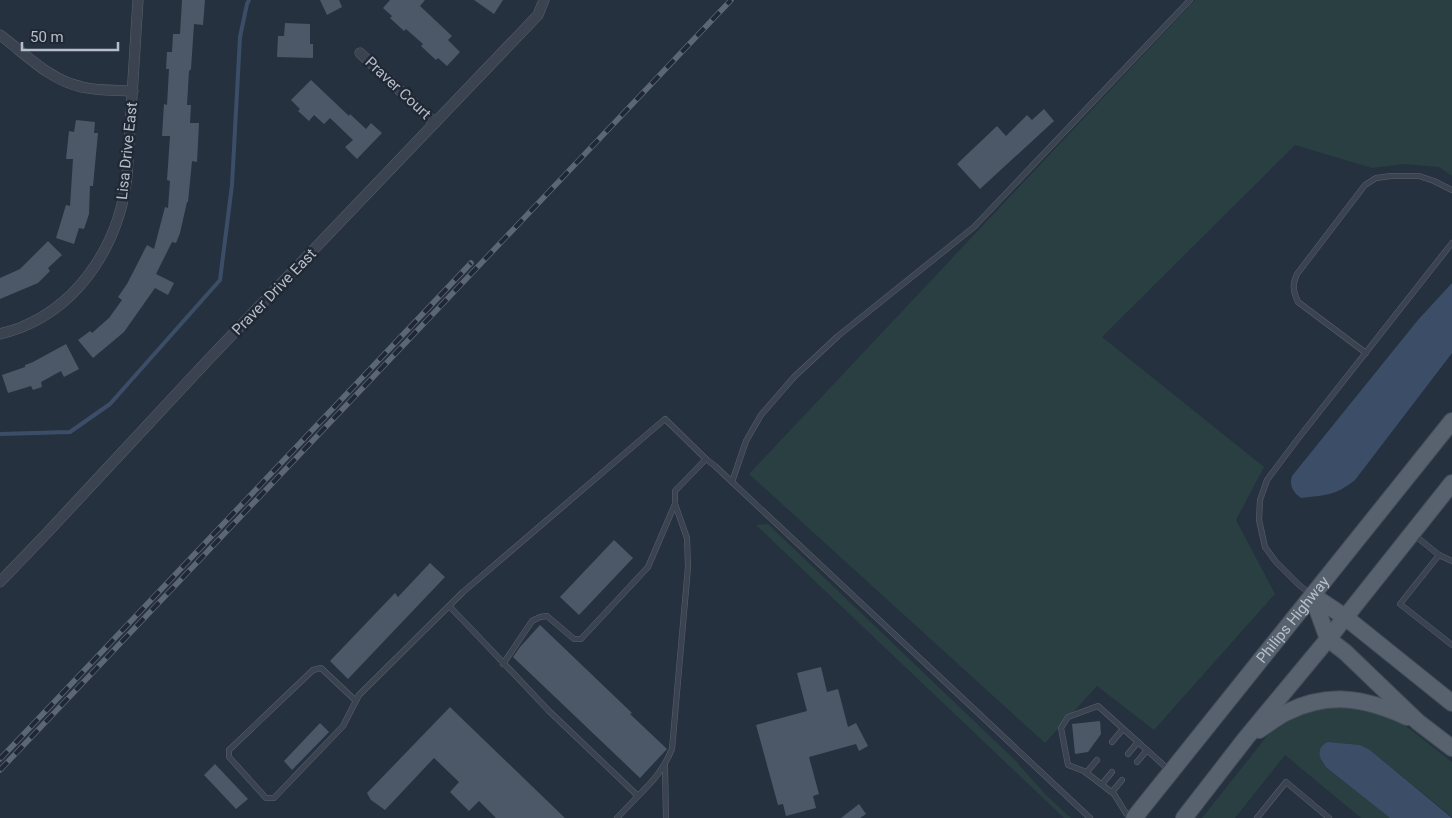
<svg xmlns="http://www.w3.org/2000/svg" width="1452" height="818" font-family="Roboto,sans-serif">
<rect width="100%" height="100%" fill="#26313f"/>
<g fill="#293f41">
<path d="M1195 0H1452V176L1439 167 1405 164 1372 168 1295 145 1102 337 1264 467 1236 520 1275 594 1154 730 1097 686 1045 743 749 474Z"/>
<path d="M768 524 1018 763 1020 766 1047 796 1071 818H1064L756 525Z"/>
<path d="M1342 704 1397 719 1452 762V817L1370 750 1360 745 1328 742 1321 761 1327 768 1390 818H1361L1285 755 1235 818H1202L1267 736 1274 729 1297 713Z"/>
</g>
<g fill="#3c4e67">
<path d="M1452 283V353L1355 480C1335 496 1325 495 1301 498 1293 492 1289 486 1292 476L1418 320Z"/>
<path d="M1328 742 1360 745 1370 750 1452 818H1390L1327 768C1319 759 1315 748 1328 742Z"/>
</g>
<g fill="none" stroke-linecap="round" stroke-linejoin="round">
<path stroke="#3c4e67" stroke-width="4" d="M0 434 70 432 110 404 220 280 232 185 240 37 247 4 249 0"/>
</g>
<g fill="#4c5867">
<path d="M182 0H205L203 25 194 24 191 69 189 71 187 105H191L190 123H199L197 162 192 161 188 202H187L180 233 176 243 172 242 156 274 174 283 168 295 155 288 124 332 93 358 78 340 90 331 92 333 109 318 122 300 118 297 127 284 147 245 154 249 165 207 168 208 170 181 167 180 170 136H162L164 104 167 105 169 69H166L167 52H172L173 34H180Z"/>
<path d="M320 0H339L342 7 327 15Z"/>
<path d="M390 0H425L420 6 452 36 448 40 460 52 447 66 438 58 436 60 421 46 423 44 406 29 404 31 390 18 392 16 383 8Z"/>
<path d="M474 0H503L494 14Z"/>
<path d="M285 23 310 24V44H313V58L277 57 278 36H284Z"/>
<path d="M311 80 349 116 350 114 366 129 371 123 382 133 357 159 345 147 353 140 330 118 324 124 314 115 309 121 298 111 300 109 291 100Z"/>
<path d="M1044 109 1054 121 980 189 957 164 997 126 1006 136 1027 115 1032 120Z"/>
<path d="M76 120 95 122 94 133H98L93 186H90L89 214 84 229 79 228 74 244 56 238 66 205 70 206 73 159H66L69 131 74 132Z"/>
<path d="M48 241 62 255 48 268 50 271 38 283 0 299V278L20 269Z"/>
<path d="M66 344 79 369 64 377 61 371 41 382 42 387 33 390 31 386 8 393 2 375 25 367V365L33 362Z"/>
<path d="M614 540 633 558 579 615 560 597Z"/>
<path d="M430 563 445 577 348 679 330 661 395 593 398 597Z"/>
<path d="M540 625 632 713 630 714 667 749 640 778 513 657 520 647Z"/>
<path d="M821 667 827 692 838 689 848 727 856 723 868 746 859 751 856 744 809 757 819 794 813 796 816 808 786 816 783 804 778 805 756 725 807 711 797 673Z"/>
<path d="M450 707 454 711 565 818H496L479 801 469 811 450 792 459 782 434 758 385 810 371 800 367 793Z"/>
<path d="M1100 721 1101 734 1088 752 1075 754 1072 724Z"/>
<path d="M320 723 329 732 292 770 284 761Z"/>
<path d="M215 764 248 799 236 809 204 775Z"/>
<path d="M859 804 866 814 860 818H841Z"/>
</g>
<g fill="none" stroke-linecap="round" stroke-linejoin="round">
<g stroke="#58616c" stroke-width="6">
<g id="service">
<path d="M1366 353 1298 302C1293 291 1292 285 1297 274L1365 185 1376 178 1391 176H1419L1434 181 1452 190"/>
<path d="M732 482 746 441 761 415 794 377 838 336 974 227 1190 0"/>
<path d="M1413 534 1439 555 1400 604 1452 645"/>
<path d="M1439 555 1452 561"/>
<path d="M1309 593 1299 585 1276 562 1265 547 1259 520 1260 500 1267 480 1297 440 1452 243"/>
<path d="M449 606 477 635 549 711 638 796C654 780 663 770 672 749L688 567 687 538 675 504V491L706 459"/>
<path d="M503 664 532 621 540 617 547 616 574 639H581L648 567 675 504"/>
<path d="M356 701 321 668 313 670 229 750V757L266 798H274L343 726 359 695 463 592 665 419 706 459 715 466 1090 818"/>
<path d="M1112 742 1123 729"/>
<path d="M1128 754 1138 742"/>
<path d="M1137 762 1147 750"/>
<path d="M665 766 666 818"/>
<path d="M1086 773 1097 760"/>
<path d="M1102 784 1112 772"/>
<path d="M1112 792 1122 780"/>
<path d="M617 818 638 796"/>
<path d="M1129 818 1114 794 1084 771 1068 765 1061 728 1068 717 1098 706 1169 770"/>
<path d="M1257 818 1286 782 1329 818"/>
</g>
</g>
<g stroke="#58616c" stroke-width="11">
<g id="minor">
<path d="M0 35C26 54 49 80 82 87 98 91 116 90 133 91"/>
<path d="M360 53 435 123"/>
<path d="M0 334C7 332 15 330 22 327 83 302 120 240 127 176L138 0"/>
<path d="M0 582 46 534 208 360 538 15 544 0"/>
</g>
</g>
<g stroke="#434c58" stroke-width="18">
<g id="primary">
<path d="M1312 595 1328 639 1345 652 1418 722 1452 748"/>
<path d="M1312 595 1345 617 1452 703"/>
<path d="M1259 730C1268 724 1276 718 1285 713 1329 691 1365 698 1407 717"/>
<path id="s1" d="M1134 818 1452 421"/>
<path d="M1184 818 1246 738 1328 639 1452 483"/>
</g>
</g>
<use href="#service" stroke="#3a434f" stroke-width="5"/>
<use href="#minor" stroke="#3a434f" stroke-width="10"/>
<use href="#primary" stroke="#58626e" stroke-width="16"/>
<g stroke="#5c6775" stroke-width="5.5">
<g id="rail">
<path d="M0 759 471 263"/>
<path d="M0 770 731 0"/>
</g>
</g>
<use href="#rail" stroke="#1f2834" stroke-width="4" stroke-dasharray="11" stroke-linecap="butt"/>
</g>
<g text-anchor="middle" stroke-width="5" stroke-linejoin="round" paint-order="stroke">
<g font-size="15" fill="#b6bec9" stroke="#1f2834">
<text transform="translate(398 88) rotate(43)" y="5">Praver Court</text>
<text transform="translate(127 151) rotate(-84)" y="5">Lisa Drive East</text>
<text transform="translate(274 292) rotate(-46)" y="5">Praver Drive East</text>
<text dy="5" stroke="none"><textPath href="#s1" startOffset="254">Philips Highway</textPath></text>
</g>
</g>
<path d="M22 42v8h96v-8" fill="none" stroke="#b6bec9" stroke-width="2.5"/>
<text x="30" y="42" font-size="15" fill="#b6bec9" stroke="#1f2834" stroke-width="4" paint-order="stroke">50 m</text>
</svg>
